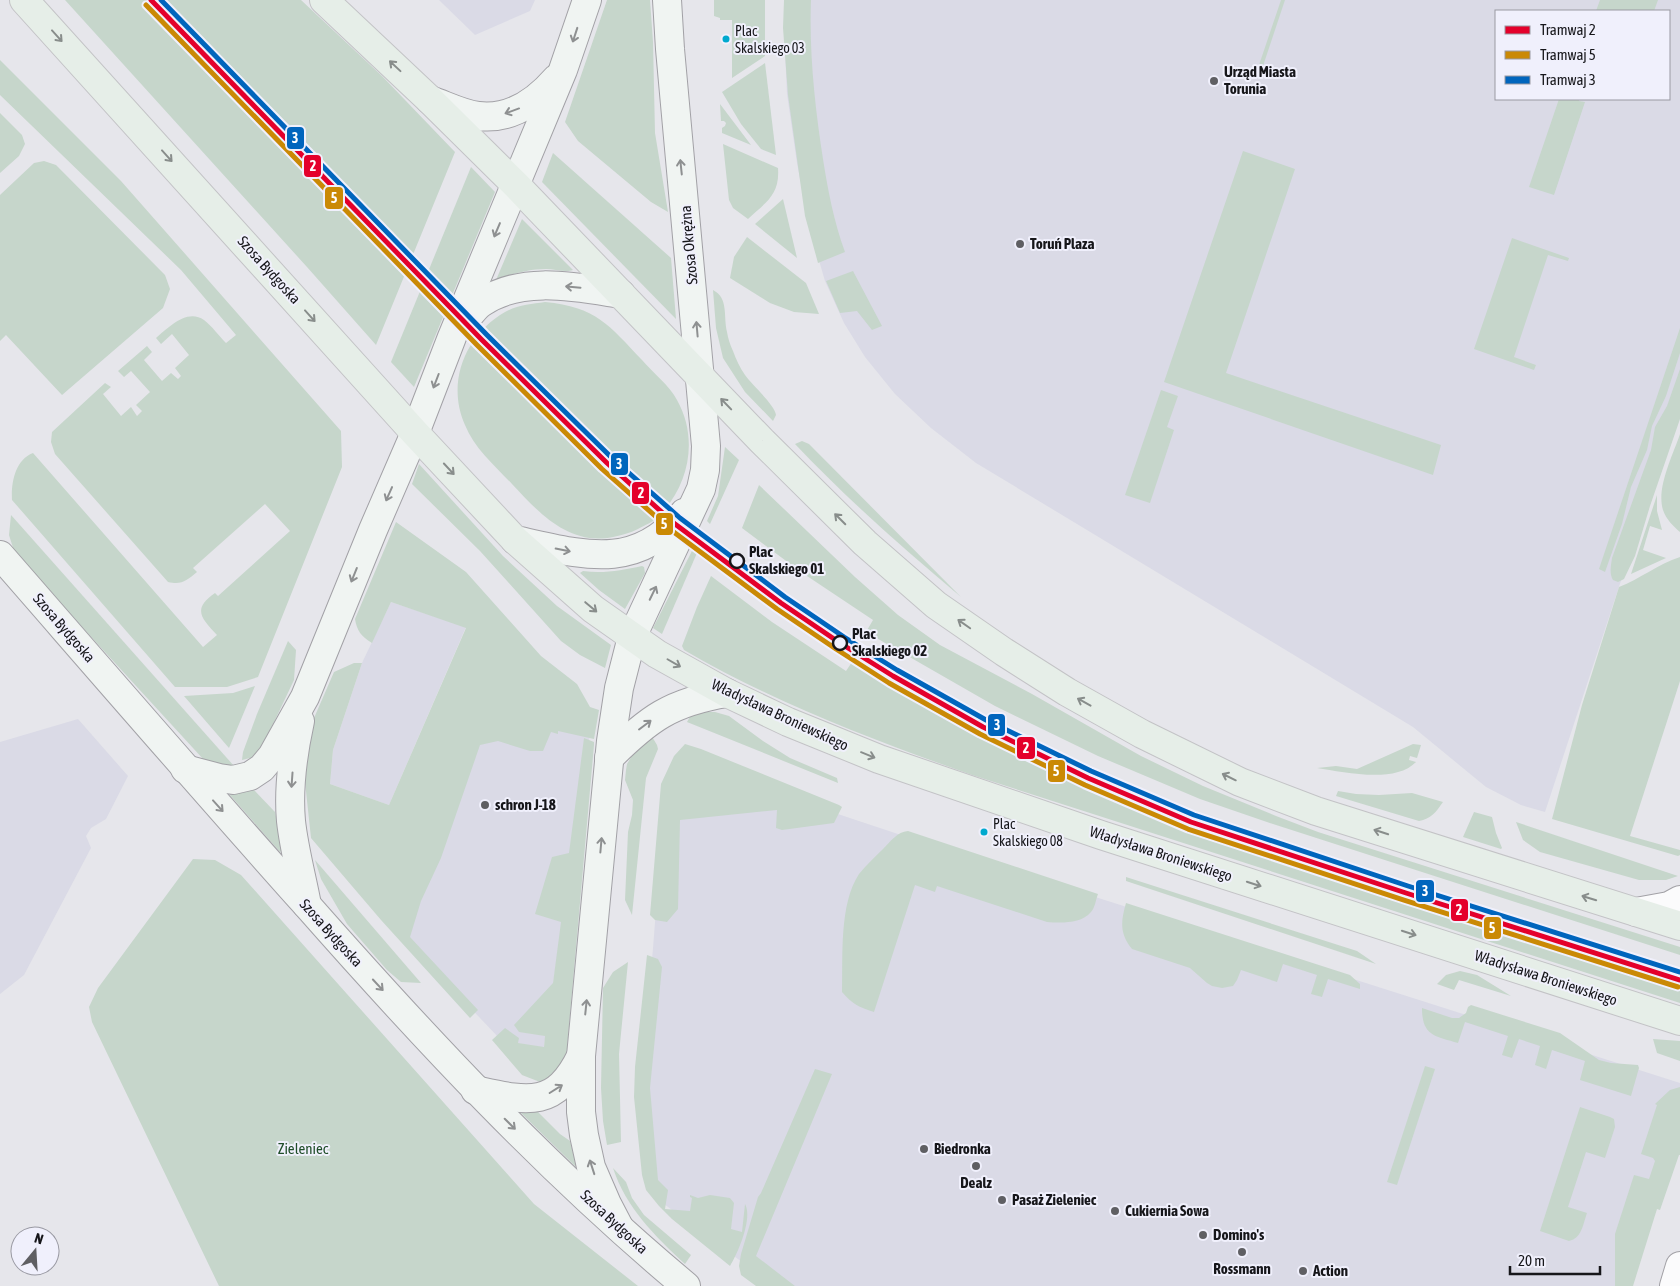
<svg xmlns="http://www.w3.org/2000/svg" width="1680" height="1286" font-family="'Asap Condensed',sans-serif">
<rect width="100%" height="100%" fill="#e6e6eb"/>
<g fill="#dadae6" fill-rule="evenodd">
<path d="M439 0H535L530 11 475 35Z"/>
<path d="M785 0H1680V401L1545 812 1521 805 1486 787 1413 727 976 463 931 428 895 394 865 357 844 323 825 281 809 226 797 163 787 94 784 29ZM1496 11H1669V99H1496Z"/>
<path d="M391 602 466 627 389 805 330 784 333 750 362 663Z"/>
<path d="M452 678 591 727 539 1080 362 894Z"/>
<path d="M78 719 128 776 106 819 91 828 86 836 91 848 24 975 0 994V742Z"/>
<path d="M724 776 913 839 1680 1083V1114L1624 1286H771L742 1262 660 1201 642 1086 664 810Z"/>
</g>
<g fill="#c6d6cb">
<path d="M65 0H301L382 76 455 152 376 345 307 267Z"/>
<path d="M607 0H650L653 42 655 133 668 212 651 202 578 141 565 122Z"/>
<path d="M714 0H765V56L732 78V20H720V18L714 16Z"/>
<path d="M784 0H811C809 53 815 107 823 159 828 191 834 222 845 252L818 263 805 216 788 95 783 28Z"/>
<path d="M1281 0H1285L1262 69 1258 68Z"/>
<path d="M1600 0H1658L1654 11H1596Z"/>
<path d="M0 60 121 181 341 431 342 467 258 677 227 687H175L12 500C11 483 15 460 33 453L203 647 217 635C201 618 192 609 215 593L218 596 290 531 265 504 193 568 197 572C186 581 182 585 168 582L55 454 51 442 52 432 105 383 111 387 103 394 121 416 131 407 137 416 142 411 136 405 150 392 131 371 124 377 118 371 147 346 152 352 144 360 162 381 171 373 178 379 181 376 175 368 189 355 172 334 161 344 156 338C168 328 187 308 204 320 212 326 219 336 226 343L236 335 181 270 0 95Z"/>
<path d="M765 63 776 155 761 149 741 124 722 92Z"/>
<path d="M1559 99H1579V101L1585 102 1554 195 1529 187Z"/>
<path d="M720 104 751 145 722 133V128L725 126 726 123 724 121H721Z"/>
<path d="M0 113 22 135 25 144 19 156 0 173Z"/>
<path d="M723 144 778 168C780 195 766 202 748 219L733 208 729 200Z"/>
<path d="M1243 151 1295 169 1226 373 1441 445 1433 475 1164 382Z"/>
<path d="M553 153 671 258 676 319 542 182Z"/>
<path d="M44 161 56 165 165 275 170 289 163 308 62 395 6 335 0 341V195L34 163Z"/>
<path d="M471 167 495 192 414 387 391 362Z"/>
<path d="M783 199 797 258 755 224Z"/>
<path d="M522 219 573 270C566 273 554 269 546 269 528 269 512 274 496 280Z"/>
<path d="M747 237 806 283 819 314 794 312 770 303 730 278 734 257Z"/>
<path d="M1512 238 1569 258 1568 261 1548 255 1514 357 1536 365 1534 370 1474 349Z"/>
<path d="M853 271 882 326 872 330 857 311 840 313 826 281Z"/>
<path d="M713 290C729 298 723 317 727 332 728 338 730 345 733 351 736 359 740 368 745 375 753 386 775 405 776 415L773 421 745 392 723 358 716 328Z"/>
<path d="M545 302C596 307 609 325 642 360 652 372 670 386 677 400 699 439 689 486 658 517 653 522 645 525 638 529 630 533 622 535 613 537 569 546 539 513 512 484 495 466 474 448 465 425 446 383 465 335 505 312 517 305 532 304 545 302Z"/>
<path d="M1680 328V353L1666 396 1652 426 1647 450 1631 487 1622 524 1605 572 1599 569Z"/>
<path d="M1680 369V419L1650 506 1635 556 1624 579 1618 582 1613 580C1609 573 1611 566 1612 558L1651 450 1655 427 1667 406Z"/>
<path d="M1161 390 1178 396 1167 427 1174 430 1150 503 1125 495Z"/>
<path d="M1680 434V532C1673 526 1666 519 1663 510 1656 488 1673 455 1680 434Z"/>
<path d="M802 441 809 444 961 597C903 548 847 499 795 444Z"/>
<path d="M725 447 739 460 710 524 707 521 718 496Z"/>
<path d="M419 464 503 556 557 606 611 645 605 668 580 655 561 641 480 551 412 484Z"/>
<path d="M759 485 855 577 898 615 940 645 1032 694 1141 756 1203 786 1276 816 1318 832 1680 947V955L1273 824 1200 799 1098 756 995 706 866 632 873 620 801 572 742 528Z"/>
<path d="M1657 495V511L1662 530 1650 526 1643 550 1666 558 1631 574Z"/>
<path d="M11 515 234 766 215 767 204 760 15 554 9 535Z"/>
<path d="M396 522 466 572 541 656 577 684 590 707 599 710 594 739 558 731V734L551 732 543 751H530L498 741 480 745 441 858 421 901 410 937 478 1010 470 1018 381 920 311 838 305 782 308 746 314 718 334 672 354 663H362L333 750 330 784 389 805 466 628 391 602 372 643C361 636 357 631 355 619Z"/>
<path d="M696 543 700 546 662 634 653 628Z"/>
<path d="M1680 557V681L1630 836 1680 850V855L1678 856 1552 819 1582 705 1619 587C1640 579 1658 564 1680 557Z"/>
<path d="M642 566 644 567 645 573 625 609 599 590 580 573 583 571C604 574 622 570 642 566Z"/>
<path d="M711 576 772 622 846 671 854 659 965 725 1085 783 1196 830 1680 985V1003L972 775C873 740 775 703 684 650L682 646 697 607Z"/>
<path d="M288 641 296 650 294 680 258 756 242 760 243 752 257 714Z"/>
<path d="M255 686 229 748 184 696 233 693Z"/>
<path d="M704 712H715L729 716 763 741 790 758 837 778 838 783 687 722 691 715Z"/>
<path d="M651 735 657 745 658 749 646 778 632 915 625 900 628 832 632 815 633 800 625 780 626 770 627 764 636 749Z"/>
<path d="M584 738 594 742V745L567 1049C563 1069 558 1073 540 1082L522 1075 492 1040 505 1028 519 1038 518 1043 544 1047 545 1036 519 1032 514 1025 553 983 561 922 535 914 552 857 569 853Z"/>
<path d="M685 744 701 749 839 805 842 807 834 823 782 830 776 828 777 810 680 820 678 909 667 922 655 920 650 915 661 784 674 756Z"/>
<path d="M1413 744 1421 745 1417 758 1410 756 1409 760 1416 762C1395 784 1344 772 1317 768L1336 766 1357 769Z"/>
<path d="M252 788 275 812 283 849 280 852 229 794Z"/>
<path d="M1338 791 1356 794 1379 795 1412 793 1443 802C1436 812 1431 819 1419 821L1336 796Z"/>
<path d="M1474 812 1492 817 1496 833 1502 848 1501 849 1463 837Z"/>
<path d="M1516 822 1678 876 1666 880H1639L1540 852 1523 840Z"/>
<path d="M908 831 1098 894C1096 899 1095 908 1091 912 1081 924 1061 923 1047 922L937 886 935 892 915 885 874 1012C859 1007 852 1004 842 992 843 957 839 904 859 874 866 865 875 857 883 849 891 841 897 832 908 831Z"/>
<path d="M193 859 215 860 241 875 534 1204 638 1286H219L92 1022 89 1007 98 988Z"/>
<path d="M315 860 421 983 401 982 387 970 347 924 321 879Z"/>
<path d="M1126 877 1357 951 1376 964 1126 881Z"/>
<path d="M1126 903 1350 975 1360 984V989L1328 979 1322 997 1311 994 1317 975 1283 964 1277 982 1241 970 1237 980 1233 986 1222 988 1212 986 1207 983 1190 968 1132 949C1119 933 1121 921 1126 903Z"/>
<path d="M647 955 658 959 662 967 650 1088 658 1180 668 1190 665 1209 690 1211 692 1198 690 1197V1195L698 1198 710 1195 730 1198 734 1203 731 1229 742 1232 745 1204C753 1218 738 1253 730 1266L672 1219 659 1206 646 1190 642 1175 634 1097 635 1067Z"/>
<path d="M628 962 619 1054 621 1142 607 1145 603 1121 601 1088 603 988 613 972Z"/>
<path d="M1460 971 1477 975 1511 996 1459 980 1454 990 1437 984 1446 975Z"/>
<path d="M1471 1005 1560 1033 1599 1060 1611 1063 1638 1065 1639 1068 1631 1096 1580 1080 1585 1061 1552 1050 1546 1069 1535 1065 1540 1046 1519 1039 1512 1058 1502 1055 1508 1036 1465 1022 1458 1043C1435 1036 1422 1036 1422 1008L1452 1018H1459L1466 1013 1468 1007Z"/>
<path d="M1653 1039 1680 1041V1061L1657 1053Z"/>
<path d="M1425 1066 1435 1069 1397 1185 1387 1182Z"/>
<path d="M815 1069 832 1074 756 1256 795 1286H756L741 1275 739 1266 741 1254 758 1197 761 1193Z"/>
<path d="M1680 1087V1155H1679L1660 1210 1657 1209 1633 1286H1615V1234L1634 1175 1649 1179 1655 1161 1653 1158 1641 1154 1657 1105 1655 1104 1670 1090Z"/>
<path d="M1580 1107 1610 1117 1614 1119 1615 1127 1605 1158 1586 1152 1568 1207 1587 1213C1583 1224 1582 1238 1569 1241L1540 1231Z"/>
<path d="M535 1109 560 1134 570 1141 577 1168 518 1110Z"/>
<path d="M613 1168 626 1182 632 1198 644 1215 691 1255 685 1264C655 1236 626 1208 613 1168Z"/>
</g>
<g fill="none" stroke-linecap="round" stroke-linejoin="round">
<g stroke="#a2a1a6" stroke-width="30">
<g id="street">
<path d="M1636 912 1669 906 1680 900"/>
<path d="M1674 1286 1680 1266"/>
</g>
</g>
<g stroke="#a2a1a6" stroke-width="30">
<g id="secondary">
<path d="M430 100C445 105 462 114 478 116 510 120 536 102 556 79"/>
<path d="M463 323C469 316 474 308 481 303 522 275 576 287 621 294"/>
<path d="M515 540C581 554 635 573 684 513"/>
<path d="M0 555C102 672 203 789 306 904 425 1039 548 1171 686 1286"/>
<path d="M300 721C293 753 288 788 291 821 294 849 302 878 307 905"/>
<path d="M609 758C648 719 671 702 727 693"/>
<path d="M185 769 219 778 233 780 250 776 262 768 272 756 305 697 373 530 415 433 452 337 563 70 587 0"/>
<path d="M475 1090C526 1101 555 1110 581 1056"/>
<path d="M619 1227 607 1204 591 1167 584 1135 581 1112V1056L611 741 619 688 632 637 701 489 705 470 706 446 670 49 667 0"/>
</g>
</g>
<g stroke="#c3c3c6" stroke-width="30">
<g id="primary">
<path d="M24 0 415 433 515 540 593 609 657 654 727 693 788 722 879 759 1101 835 1680 1021"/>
<path d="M324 0 430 100 516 185 762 441 865 543 936 605 1004 652 1067 692 1142 734 1240 782 1316 811 1680 926"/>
</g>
</g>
<use href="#street" stroke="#fbfbfc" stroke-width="28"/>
<use href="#secondary" stroke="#f0f4f2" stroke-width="28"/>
<use href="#primary" stroke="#e6eee8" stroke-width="28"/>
<g stroke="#f0f0fc" stroke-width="9">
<path id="tram-1" d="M151 0 482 340 607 463 675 524 781 603 840 643 893 676 983 727 1088 778 1191 822 1406 893 1680 980"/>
</g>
<g stroke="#f0f0fc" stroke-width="9">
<path id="tram-2" d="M146 5 477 345 602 469 671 530 777 609 836 649 889 683 980 734 1085 785 1188 829 1404 900 1678 987"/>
</g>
<g stroke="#f0f0fc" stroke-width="9">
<path id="tram-3" d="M161 0 487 335 612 458 680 518 785 597 844 637 897 670 986 720 1091 771 1194 815 1408 886 1680 972"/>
</g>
<use href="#tram-1" stroke="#e4002b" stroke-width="5"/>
<use href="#tram-2" stroke="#ca8905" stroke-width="5"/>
<use href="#tram-3" stroke="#0065bd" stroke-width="5"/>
</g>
<defs><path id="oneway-shaft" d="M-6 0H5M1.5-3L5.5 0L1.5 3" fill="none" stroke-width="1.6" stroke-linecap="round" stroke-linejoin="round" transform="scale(1.25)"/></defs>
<g stroke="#8e9091">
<use href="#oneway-shaft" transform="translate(575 35) rotate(108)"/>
<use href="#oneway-shaft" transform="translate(512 111) rotate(160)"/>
<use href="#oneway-shaft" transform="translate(681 167) rotate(-96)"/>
<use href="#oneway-shaft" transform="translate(497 230) rotate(113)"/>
<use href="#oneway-shaft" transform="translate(573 287) rotate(-175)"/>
<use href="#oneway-shaft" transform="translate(697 329) rotate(-95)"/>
<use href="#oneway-shaft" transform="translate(436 381) rotate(111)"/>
<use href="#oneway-shaft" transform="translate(389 494) rotate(114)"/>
<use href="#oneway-shaft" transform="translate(563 550) rotate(11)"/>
<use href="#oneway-shaft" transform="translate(354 575) rotate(112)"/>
<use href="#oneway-shaft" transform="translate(653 593) rotate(-64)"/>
<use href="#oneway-shaft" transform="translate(645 725) rotate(-37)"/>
<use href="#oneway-shaft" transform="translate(292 780) rotate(94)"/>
<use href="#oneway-shaft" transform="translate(218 806) rotate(48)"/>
<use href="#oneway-shaft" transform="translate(601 845) rotate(-85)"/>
<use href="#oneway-shaft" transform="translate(378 985) rotate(47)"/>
<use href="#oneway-shaft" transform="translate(586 1007) rotate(-84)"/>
<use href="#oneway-shaft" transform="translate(556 1089) rotate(-32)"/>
<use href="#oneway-shaft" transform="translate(510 1124) rotate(45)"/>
<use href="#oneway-shaft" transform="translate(592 1167) rotate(-108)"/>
</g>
<g stroke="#888d8b">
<use href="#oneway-shaft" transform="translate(57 36) rotate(48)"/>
<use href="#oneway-shaft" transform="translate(395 66) rotate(-137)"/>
<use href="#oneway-shaft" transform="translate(167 156) rotate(48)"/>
<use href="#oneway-shaft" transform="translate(310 316) rotate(48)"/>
<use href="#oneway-shaft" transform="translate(726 404) rotate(-134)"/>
<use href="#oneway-shaft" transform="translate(449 469) rotate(47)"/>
<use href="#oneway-shaft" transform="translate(840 519) rotate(-135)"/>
<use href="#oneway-shaft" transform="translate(591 607) rotate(40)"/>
<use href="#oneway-shaft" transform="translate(964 624) rotate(-145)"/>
<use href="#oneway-shaft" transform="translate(674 663) rotate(30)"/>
<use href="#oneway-shaft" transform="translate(1084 702) rotate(-151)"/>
<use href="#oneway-shaft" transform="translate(868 755) rotate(22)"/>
<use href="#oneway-shaft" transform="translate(1229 777) rotate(-154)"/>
<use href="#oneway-shaft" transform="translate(1381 832) rotate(-162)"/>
<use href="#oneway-shaft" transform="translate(1254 884) rotate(18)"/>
<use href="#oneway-shaft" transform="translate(1589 898) rotate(-163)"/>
<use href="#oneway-shaft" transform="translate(1409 933) rotate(18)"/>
</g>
<g fill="#00a9ce" stroke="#f0f0fc" stroke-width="2">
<circle cx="726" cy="39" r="4.5"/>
<circle cx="984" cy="832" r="4.5"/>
</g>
<g fill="#5f5f63" stroke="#f0f0fc" stroke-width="2">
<circle cx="1214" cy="81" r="5"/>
<circle cx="1020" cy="244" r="5"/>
<circle cx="485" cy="805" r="5"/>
<circle cx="924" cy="1149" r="5"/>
<circle cx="976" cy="1166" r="5"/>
<circle cx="1002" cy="1200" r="5"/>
<circle cx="1115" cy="1211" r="5"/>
<circle cx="1203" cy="1235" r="5"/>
<circle cx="1242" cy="1252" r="5"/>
<circle cx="1303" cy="1271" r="5"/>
</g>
<g fill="#f0f0fc" stroke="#16161a" stroke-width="2.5">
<circle cx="737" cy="561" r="7"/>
<circle cx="840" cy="643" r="7"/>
</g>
<g text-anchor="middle" stroke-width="4" stroke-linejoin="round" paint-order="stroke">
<g font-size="14" fill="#16161a" stroke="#f0f0fc" text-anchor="start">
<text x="735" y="36">Plac<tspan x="735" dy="17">Skalskiego 03</tspan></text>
<text x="993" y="829">Plac<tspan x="993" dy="17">Skalskiego 08</tspan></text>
</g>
<g font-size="15" font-weight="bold" fill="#16161a" stroke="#f0f0fc" text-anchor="start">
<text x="1224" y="77">Urząd Miasta<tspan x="1224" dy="17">Torunia</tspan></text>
<text x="1030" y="249">Toruń Plaza</text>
<text x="495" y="810">schron J-18</text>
<text x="934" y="1154">Biedronka</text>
<text x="976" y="1188" text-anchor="middle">Dealz</text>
<text x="1012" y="1205">Pasaż Zieleniec</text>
<text x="1125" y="1216">Cukiernia Sowa</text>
<text x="1213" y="1240">Domino's</text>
<text x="1242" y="1274" text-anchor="middle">Rossmann</text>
<text x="1313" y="1276">Action</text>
</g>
<g font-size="15" fill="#16161a" stroke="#f0f0fc">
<text transform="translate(689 245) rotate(-95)" y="5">Szosa Okrężna</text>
<text transform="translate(269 270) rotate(48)" y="5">Szosa Bydgoska</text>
<text transform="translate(64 628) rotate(49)" y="5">Szosa Bydgoska</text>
<text transform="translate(780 715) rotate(25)" y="5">Władysława Broniewskiego</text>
<text transform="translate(1161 854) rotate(18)" y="5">Władysława Broniewskiego</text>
<text transform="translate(331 933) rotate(48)" y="5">Szosa Bydgoska</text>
<text transform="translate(1546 978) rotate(18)" y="5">Władysława Broniewskiego</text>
<text transform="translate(614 1222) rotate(43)" y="5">Szosa Bydgoska</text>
</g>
<g font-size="15" font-weight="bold" fill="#16161a" stroke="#f0f0fc" text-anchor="start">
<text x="749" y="557">Plac<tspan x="749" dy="17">Skalskiego 01</tspan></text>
<text x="852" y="639">Plac<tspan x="852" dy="17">Skalskiego 02</tspan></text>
</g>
<g font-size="15" fill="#1f4d29" stroke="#f0f0fc">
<text x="303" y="1154">Zieleniec</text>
</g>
</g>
<g stroke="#f0f0fc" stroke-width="2">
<rect x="286" y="126" width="19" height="24" rx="5" fill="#0065bd"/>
<rect x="303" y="154" width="19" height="24" rx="5" fill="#e4002b"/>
<rect x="324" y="186" width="20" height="24" rx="5" fill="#ca8905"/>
<rect x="610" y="452" width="19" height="24" rx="5" fill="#0065bd"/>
<rect x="631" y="481" width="19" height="24" rx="5" fill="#e4002b"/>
<rect x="655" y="512" width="19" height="24" rx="5" fill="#ca8905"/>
<rect x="987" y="713" width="19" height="24" rx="5" fill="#0065bd"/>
<rect x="1016" y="736" width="20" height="24" rx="5" fill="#e4002b"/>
<rect x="1047" y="759" width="19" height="24" rx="5" fill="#ca8905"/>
<rect x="1415" y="879" width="20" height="24" rx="5" fill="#0065bd"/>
<rect x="1450" y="898" width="19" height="24" rx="5" fill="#e4002b"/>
<rect x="1483" y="916" width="19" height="24" rx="5" fill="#ca8905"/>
</g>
<g font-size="14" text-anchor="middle" font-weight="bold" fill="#fff">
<text x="295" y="143">3</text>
<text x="313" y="171">2</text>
<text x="334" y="203">5</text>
<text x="619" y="469">3</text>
<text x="641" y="498">2</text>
<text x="664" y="529">5</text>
<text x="997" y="730">3</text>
<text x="1026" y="753">2</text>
<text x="1056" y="776">5</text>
<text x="1425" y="896">3</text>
<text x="1459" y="915">2</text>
<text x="1492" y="933">5</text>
</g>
<rect x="1495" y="10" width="175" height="90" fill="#f0f0fc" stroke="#9999a2"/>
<rect x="1505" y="26" width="25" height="8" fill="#e4002b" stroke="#9999a2"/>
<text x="1540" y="35" font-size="15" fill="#16161a">Tramwaj 2</text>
<rect x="1505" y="51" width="25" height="8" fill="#ca8905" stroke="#9999a2"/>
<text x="1540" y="60" font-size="15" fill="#16161a">Tramwaj 5</text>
<rect x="1505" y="76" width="25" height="8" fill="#0065bd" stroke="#9999a2"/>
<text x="1540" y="85" font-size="15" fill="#16161a">Tramwaj 3</text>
<g transform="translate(35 1251) rotate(18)"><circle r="24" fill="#f0f0fc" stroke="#9999a2"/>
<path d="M0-4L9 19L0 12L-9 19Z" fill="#5f5f63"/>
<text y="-8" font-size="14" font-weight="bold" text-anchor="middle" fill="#16161a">N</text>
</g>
<path d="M1510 1266v8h90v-8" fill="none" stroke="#16161a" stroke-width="2.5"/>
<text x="1518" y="1266" font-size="15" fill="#16161a" stroke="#f0f0fc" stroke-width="4" paint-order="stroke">20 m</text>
</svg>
